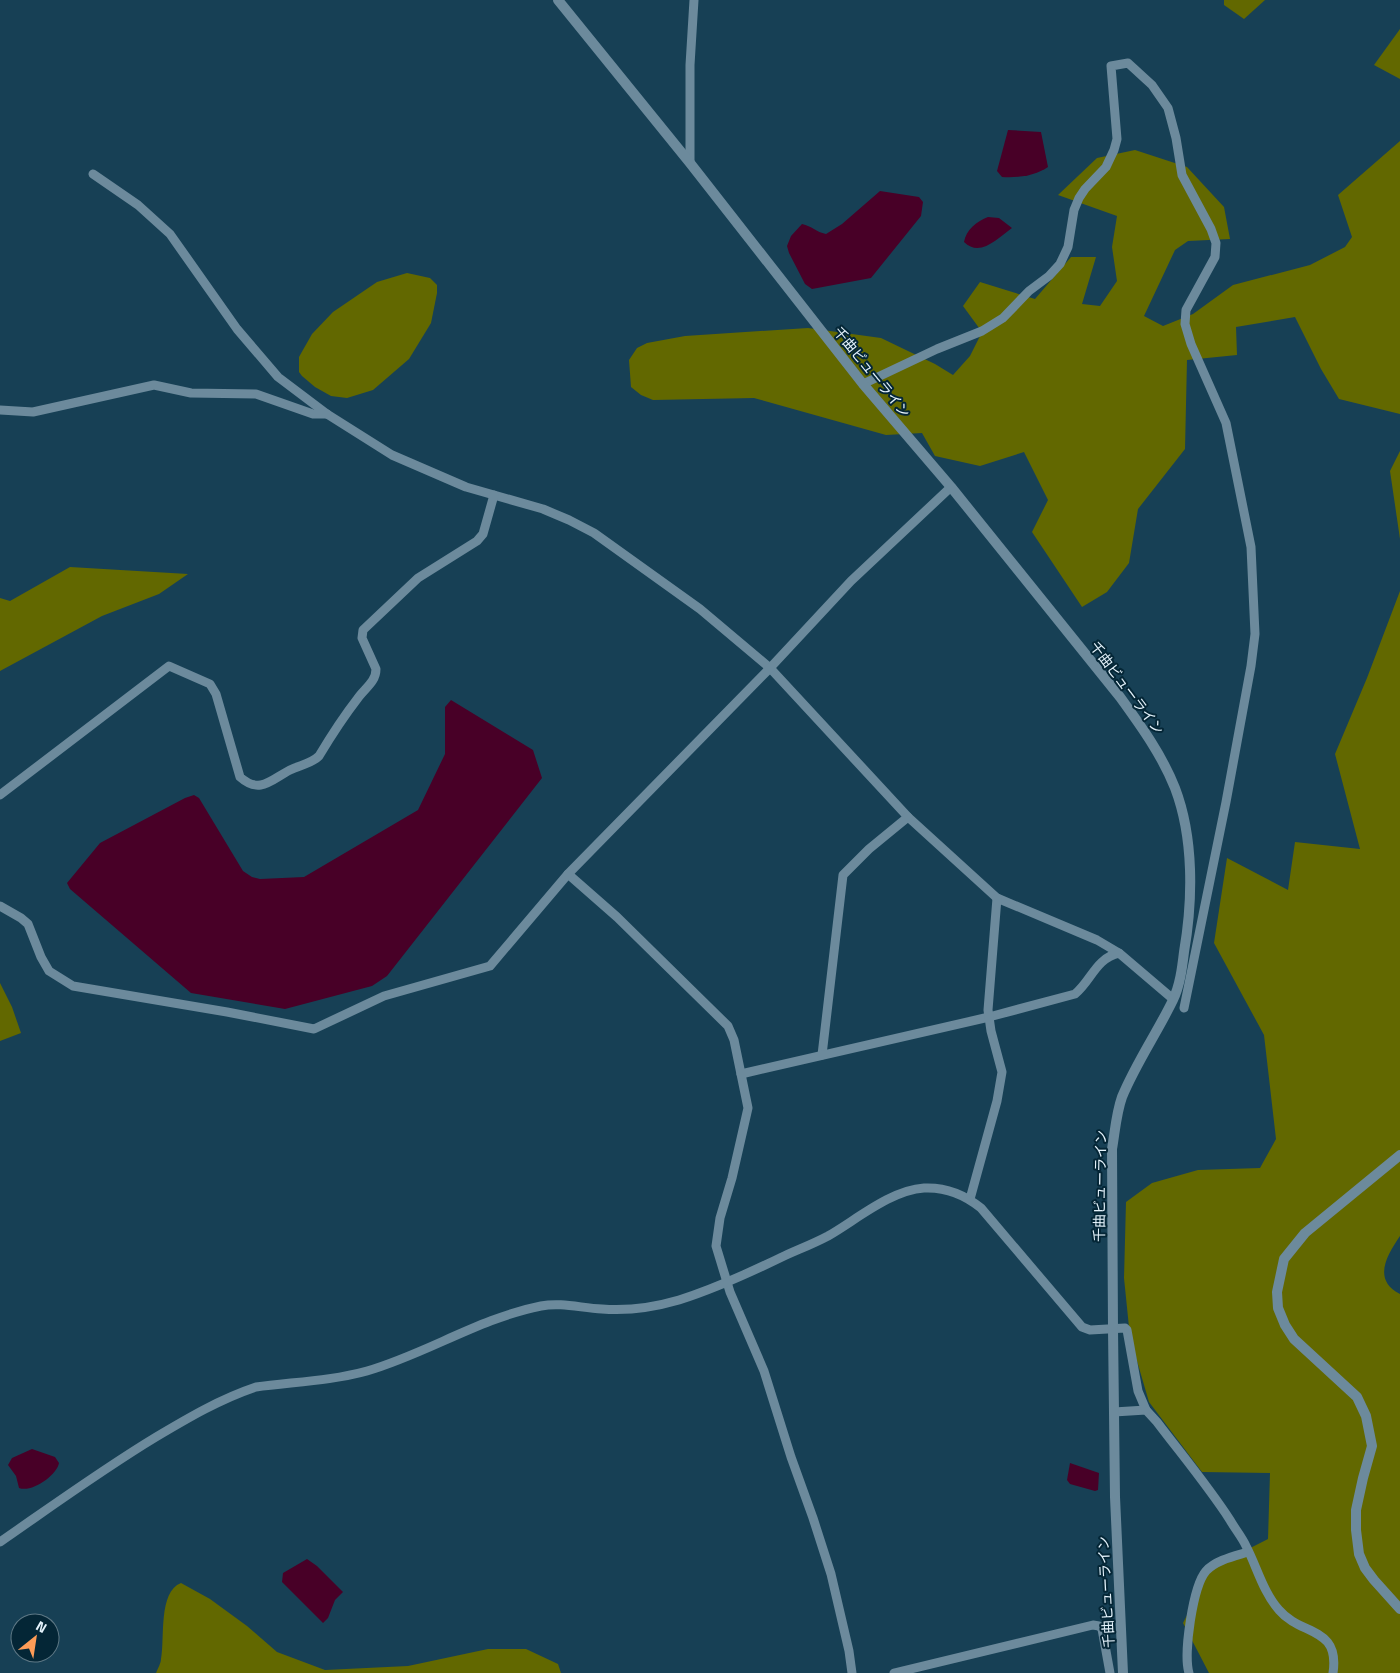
<svg xmlns="http://www.w3.org/2000/svg" width="1400" height="1673" font-family="'Titillium Web','Noto Sans JP',sans-serif">
<rect width="100%" height="100%" fill="#174055"/>
<g fill="#626800">
<path d="M1224 0H1265L1244 19 1224 5Z"/>
<path d="M1400 29V79L1374 65Z"/>
<path d="M1400 141V414L1339 399 1321 369 1295 317 1236 327 1237 355 1187 360 1185 449 1138 509 1129 563 1107 592 1082 607 1032 532 1048 500 1024 452 980 466 935 456 922 433 886 435 754 398 653 400 641 395 631 387 629 360 637 348 647 343 685 336 808 328 881 338 935 364 953 375 970 356 982 332 963 306 980 282 1035 299 1071 257H1096L1082 304 1100 306 1117 281 1112 247 1117 216 1058 195 1097 158 1135 150 1187 167 1224 207 1230 239 1188 241 1175 250 1144 316 1163 326 1193 314 1233 285 1310 265 1345 247 1352 237 1338 195Z"/>
<path d="M407 273 430 278 437 285V293L431 323 409 359 373 390 347 398 331 396 315 387 302 376 299 372V357L312 334 333 312 377 282Z"/>
<path d="M1400 451V539L1390 471Z"/>
<path d="M70 567 188 574 159 594 102 616 0 671V598L10 601Z"/>
<path d="M1400 591V1236C1387 1255 1372 1280 1400 1294V1673H1209L1183 1623 1211 1568 1268 1539 1270 1473 1202 1472 1149 1402 1130 1337 1124 1278 1126 1202 1152 1183 1198 1170 1260 1168 1276 1139 1264 1035 1214 943 1227 858 1288 890 1295 842 1360 849 1335 754 1367 678Z"/>
<path d="M0 983 12 1007 21 1033 0 1041Z"/>
<path d="M181 1583 210 1599 247 1626 277 1652 325 1670 408 1666 488 1649H526L558 1664 561 1673H156C158 1668 161 1663 161 1659 165 1638 158 1592 181 1583Z"/>
</g>
<g fill="#480027">
<path d="M1008 130 1041 132 1048 167C1035 176 1017 178 1002 177L997 171Z"/>
<path d="M880 191 919 197 923 202 921 216 871 278 812 289 805 284 789 253 787 246 791 236 802 224C812 226 816 232 826 234L842 224Z"/>
<path d="M988 217 999 218 1012 228C998 238 980 258 964 242 966 230 977 221 988 217Z"/>
<path d="M451 700 533 750 542 778 387 976 372 986 285 1009 191 993 70 889 67 883 100 843 185 798 194 795 199 798 243 871 252 877 260 879 304 877 418 810 445 754V707Z"/>
<path d="M32 1449 55 1457 59 1463C57 1475 32 1493 19 1488L16 1476 8 1465 12 1458Z"/>
<path d="M1070 1463 1099 1473 1098 1490 1095 1491 1070 1484 1067 1480Z"/>
<path d="M307 1559 317 1566 343 1592 335 1600 328 1618 323 1623 282 1582 283 1573Z"/>
</g>
<g fill="none" stroke-linecap="round" stroke-linejoin="round">
<g stroke="#6c8a9c" stroke-width="9">
<path d="M690 163V65L694 0"/>
<path d="M93 174 138 205 170 234 237 329 278 377 327 414 392 455 466 487 543 509 569 520 594 533 700 609 770 668 908 817 997 898 1097 940 1119 953 1173 999"/>
<path d="M863 384 937 349 982 331 1003 318 1029 291 1049 276 1060 264 1068 247 1074 210 1079 198 1085 189 1106 167 1114 150 1117 139 1111 66 1128 63 1152 85 1168 108 1176 138 1182 175 1211 229 1216 243 1215 257 1186 310 1185 324 1191 344 1226 423 1251 547 1255 634 1251 666 1226 802 1184 1008"/>
<path d="M0 410 33 412 154 385 191 393 256 394 313 414H327"/>
<path d="M0 795 169 666 210 684 216 694 240 777C260 795 272 779 290 770 300 765 311 764 319 756 331 736 344 716 358 698 365 688 376 682 376 669L362 638 363 630 418 578 477 541 483 534 494 495"/>
<path d="M568 874 617 917 728 1026 734 1040 748 1108 732 1178 720 1218 716 1246 730 1292 764 1371 791 1457 813 1518 831 1574 849 1651 852 1673"/>
<path d="M0 906 21 918 28 924 41 957 49 971 73 986 227 1012 314 1029 384 996 490 966 568 874 770 668 851 581 951 487"/>
<path d="M822 1055 843 875 869 849 908 817"/>
<path d="M741 1074 989 1017 1075 994C1091 981 1096 958 1119 953"/>
<path d="M970 1199 997 1101 1002 1072 991 1031 988 1010 997 898"/>
<path d="M1114 1412 1146 1410 1157 1422C1182 1455 1208 1486 1230 1520 1235 1529 1242 1537 1246 1546 1257 1567 1263 1592 1279 1610 1301 1636 1340 1626 1333 1673"/>
<path d="M0 1542C52 1506 103 1469 156 1437 188 1418 220 1399 256 1387 292 1382 331 1381 367 1371 426 1354 480 1318 541 1306 561 1302 581 1308 602 1309 626 1311 655 1307 679 1300 714 1289 749 1273 782 1257 797 1250 813 1244 828 1236 856 1220 891 1190 924 1188 945 1187 965 1195 981 1208L1082 1327 1090 1330 1125 1328 1127 1330 1138 1391 1146 1410"/>
<path d="M894 1673 1093 1625 1099 1626 1102 1629 1110 1673"/>
<path d="M1189 1673C1183 1654 1193 1586 1206 1571 1216 1560 1235 1556 1248 1552"/>
</g>
<g stroke="#6c8a9c" stroke-width="10">
<path d="M558 0 690 163 863 384 951 487 1120 697C1141 726 1162 755 1175 788 1194 838 1193 900 1184 952 1182 969 1180 985 1173 1000 1157 1033 1136 1063 1122 1097 1116 1114 1115 1132 1112 1149L1113 1329 1115 1497 1123 1673"/>
<path d="M1400 1155 1305 1233 1284 1259 1277 1292 1278 1308 1285 1325 1294 1339 1357 1397 1366 1416 1372 1446 1363 1478 1356 1510V1530L1359 1554 1365 1568 1374 1580 1400 1609"/>
</g>
</g>
<g text-anchor="middle" stroke-width="4" stroke-linejoin="round" paint-order="stroke">
<g font-size="14" fill="#e5f3fc" stroke="#042636">
<text transform="translate(872 372) rotate(51)" y="5">千曲ビューライン</text>
<text transform="translate(1127 688) rotate(53)" y="5">千曲ビューライン</text>
<text transform="translate(1100 1186) rotate(-89)" y="5">千曲ビューライン</text>
<text transform="translate(1106 1592) rotate(-93)" y="5">千曲ビューライン</text>
</g>
</g>
<g transform="translate(35 1638) rotate(30)"><circle r="24" fill="#042636" stroke="#5e7885"/>
<path d="M0-4L9 19L0 12L-9 19Z" fill="#fe9c57"/>
<text y="-8" font-size="14" font-weight="bold" text-anchor="middle" fill="#e5f3fc">N</text>
</g>
</svg>
